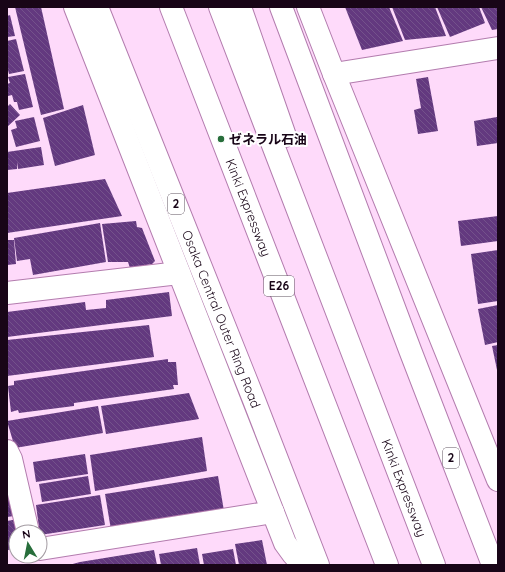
<svg xmlns="http://www.w3.org/2000/svg" width="505" height="572" font-family="Quicksand,'Noto Sans JP',sans-serif">
<defs>
<pattern id="building-back-hatch" width="6" height="6" patternUnits="userSpaceOnUse"><rect width="6" height="6" fill="#63397f"/><path d="M-1 5l2 2M0 0l6 6M5-1l2 2" fill="none" stroke="#74528b"/></pattern>
</defs>
<rect width="100%" height="100%" fill="#fedafa"/>
<g fill="url(#building-back-hatch)">
<path d="M15 7H41L64 109 41 115Z"/>
<path d="M345 7H389L403 41 362 50Z"/>
<path d="M392 7H435L446 36 405 40Z"/>
<path d="M437 7H479L485 23 450 37Z"/>
<path d="M481 7H498V29L492 30Z"/>
<path d="M10 15 15 36 7 37V16Z"/>
<path d="M16 39 24 71 9 74 7 66V41Z"/>
<path d="M25 74 33 107 19 110 17 102H14L12 95 8 96 7 84 10 83 8 77Z"/>
<path d="M428 77 438 131 418 134 414 110 421 108 416 79Z"/>
<path d="M10 104 20 115 7 127V105L8 106Z"/>
<path d="M83 105 95 155 55 166 43 118Z"/>
<path d="M34 117 40 141 16 147 11 130 17 128 15 121Z"/>
<path d="M497 117 498 143 477 146 474 121Z"/>
<path d="M41 147 44 165 18 169 17 162V169L7 170V152Z"/>
<path d="M105 179 122 216 7 233V193Z"/>
<path d="M498 216V241L461 246 458 221Z"/>
<path d="M136 221 137 227 142 228 155 261 152 264 130 268 128 262H108L102 224Z"/>
<path d="M100 223 106 262 33 275 30 259 17 261 14 238Z"/>
<path d="M7 240H14L16 264 7 265Z"/>
<path d="M498 250V301L478 304 471 254Z"/>
<path d="M169 292 172 316 7 337V312L85 302 86 310 106 308V300Z"/>
<path d="M498 305V342L485 345 478 309Z"/>
<path d="M149 325 154 357 7 376V340Z"/>
<path d="M498 345V370H497L492 346Z"/>
<path d="M168 359V362H176L178 385H173L174 389 74 403V406L19 413 18 410 11 412 8 386 14 385V381Z"/>
<path d="M189 393 199 419 106 434 101 406Z"/>
<path d="M98 406 103 433 15 448 7 421Z"/>
<path d="M202 437 207 471 95 491 90 455Z"/>
<path d="M85 454 88 474 36 482 33 462Z"/>
<path d="M88 476 91 494 42 502 39 484Z"/>
<path d="M218 476 224 511 111 530 105 494Z"/>
<path d="M100 495 105 525 40 535 36 505Z"/>
<path d="M7 498H10L14 516 7 517Z"/>
<path d="M18 519 21 532H16V549L7 550V521Z"/>
<path d="M262 540 267 565H239L235 544Z"/>
<path d="M197 548 200 565H161L159 554Z"/>
<path d="M233 549 236 565H204L202 554Z"/>
<path d="M154 550 157 565H69L80 562Z"/>
</g>
<g fill="none" stroke-linecap="round" stroke-linejoin="round">
<g stroke="#b37cae" stroke-width="24">
<g id="street">
<path d="M334 74 498 48"/>
<path d="M7 293 179 273"/>
<path d="M7 451 11 459 28 532"/>
<path d="M40 549 273 512"/>
</g>
</g>
<g stroke="#b37cae" stroke-width="24">
<g id="primary">
<path d="M75 7 285 543 293 554 303 565"/>
<path id="s1" d="M97 7 254 400 318 565"/>
<path d="M281 7 410 350 493 565"/>
<path d="M308 7 334 74 498 480"/>
</g>
</g>
<g stroke="#b37cae" stroke-width="24">
<g id="highway">
<path id="s2" d="M171 7 387 565"/>
<path id="s3" d="M220 7 434 565"/>
<path d="M240 7 285 136"/>
</g>
</g>
<use href="#street" stroke="#fff" stroke-width="22"/>
<use href="#primary" stroke="#fff" stroke-width="22"/>
<use href="#highway" stroke="#fff" stroke-width="22"/>
</g>
<circle fill="#276e3b" stroke="#fff" stroke-width="1.5" cx="221" cy="139" r="4"/>
<g text-anchor="middle" stroke-width="4" stroke-linejoin="round" paint-order="stroke">
<g fill="#fff" stroke="#5d505d" stroke-width="1">
<rect x="168" y="194" width="16" height="20" rx="3"/>
<rect x="264" y="276" width="30" height="20" rx="3"/>
<rect x="443" y="448" width="16" height="20" rx="3"/>
</g>
<g font-size="12" font-weight="bold" fill="#180517">
<text x="176" y="208">2</text>
<text x="279" y="290">E26</text>
<text x="451" y="462">2</text>
</g>
<g font-size="13" font-weight="bold" fill="#180517" stroke="#fff" text-anchor="start">
<text x="229" y="144">ゼネラル石油</text>
</g>
<g font-size="13" fill="#180517" stroke="#fff">
<text dy="5" stroke="none"><textPath href="#s2" startOffset="215">Kinki Expressway</textPath></text>
<text dy="5" stroke="none"><textPath href="#s1" startOffset="336">Osaka Central Outer Ring Road</textPath></text>
<text dy="5" stroke="none"><textPath href="#s3" startOffset="515">Kinki Expressway</textPath></text>
</g>
</g>
<rect width="505" height="572" fill="none" stroke="#180517" stroke-width="16"/>
<g transform="translate(28 544) rotate(350)"><circle r="19" fill="#ffffff" stroke="#a39ba2"/>
<path d="M0-3L7 15L0 10L-7 15Z" fill="#276e3b"/>
<text y="-6" font-size="11" font-weight="bold" text-anchor="middle" fill="#180517">N</text>
</g>
</svg>
